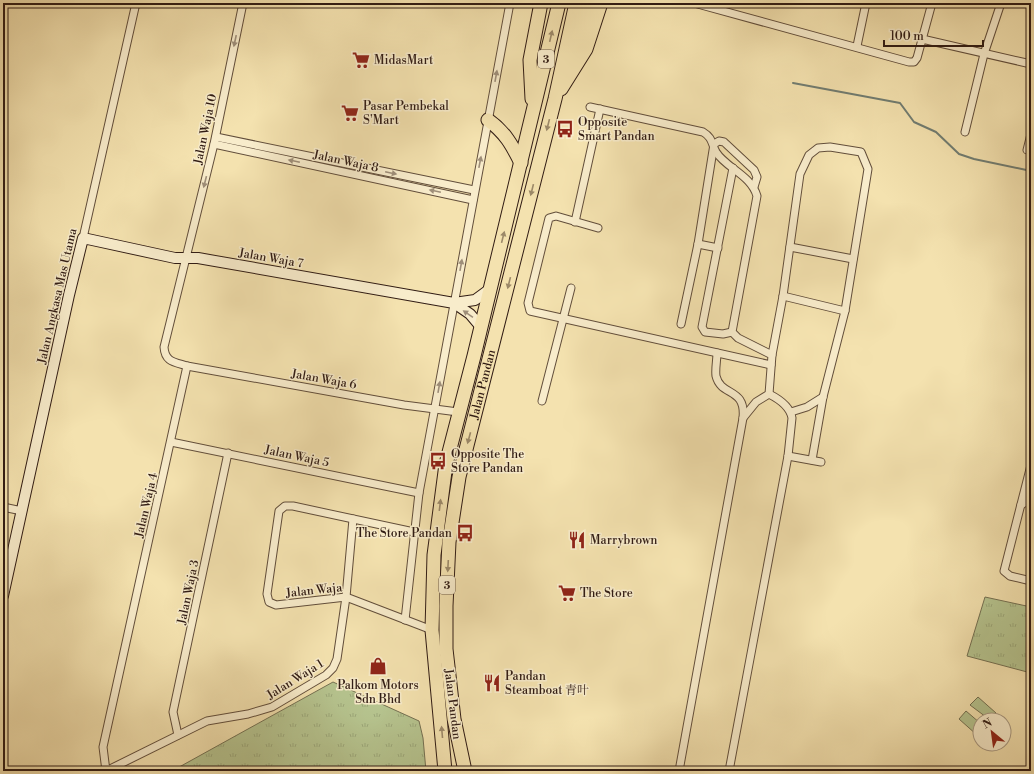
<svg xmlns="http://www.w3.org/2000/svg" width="1034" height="774" font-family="'Libre Bodoni','Noto Serif SC',serif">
<defs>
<pattern id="grass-tufts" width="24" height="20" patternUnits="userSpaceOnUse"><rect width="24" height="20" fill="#b6c48f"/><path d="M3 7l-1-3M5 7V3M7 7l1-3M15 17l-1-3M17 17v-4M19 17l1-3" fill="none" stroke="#9da87a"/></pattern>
</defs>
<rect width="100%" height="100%" fill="#f4e2af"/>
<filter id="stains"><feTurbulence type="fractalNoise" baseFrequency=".005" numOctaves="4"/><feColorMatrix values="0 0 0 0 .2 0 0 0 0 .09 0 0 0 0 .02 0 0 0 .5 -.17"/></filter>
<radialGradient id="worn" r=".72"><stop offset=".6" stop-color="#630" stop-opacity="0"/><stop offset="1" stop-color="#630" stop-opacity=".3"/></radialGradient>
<g fill="url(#grass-tufts)" stroke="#747052">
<path d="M985 597 1031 607V673L967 656Z"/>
<path d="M333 682 419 721 423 738 426 771H172Z"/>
</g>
<g fill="#b6c48f" stroke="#747052">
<path d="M978 697 996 713 990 720 970 705Z"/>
<path d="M966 711 980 723V731L977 735 959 719Z"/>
</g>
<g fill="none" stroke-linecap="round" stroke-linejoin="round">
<path stroke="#717d72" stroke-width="2" d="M793 83 900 103 914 122 936 132 959 154 974 159 1031 171"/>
<g stroke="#624e3b" stroke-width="9">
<g id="street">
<path d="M243 3 214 144 164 347C165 362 174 362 187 366L404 405 458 412"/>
<path d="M694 3 909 62H914L917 58 932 3"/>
<path d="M922 39 1031 64"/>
<path d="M857 46 866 3"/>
<path d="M590 107 703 132C713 138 711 143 716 152 726 168 751 175 757 196L732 332 738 338 772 355 769 394 756 402 743 418"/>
<path d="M965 132 984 54 1001 3"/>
<path d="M216 137 474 190"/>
<path d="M214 144 473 200"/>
<path d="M1027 150 1031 134"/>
<path d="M575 222 600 109"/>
<path d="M598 228 556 216 549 218 528 303 530 311 771 365"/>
<path d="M83 238 136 3"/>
<path d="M698 244 718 248"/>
<path d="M790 247 853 259"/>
<path d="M783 296 845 311"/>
<path d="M681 324 698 244 714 144 719 141 724 142 754 170 757 177 754 187"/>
<path d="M732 332 723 334 705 332 702 327 733 168"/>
<path d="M772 355 783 296 800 174 809 155 818 148 830 147 861 152 868 169 845 311 823 397 812 460"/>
<path d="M187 366 103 747 106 771 207 721 248 714 272 707 326 675 333 668 337 659 346 597 353 519"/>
<path d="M542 401 571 288"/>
<path d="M791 412 807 407 823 397"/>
<path d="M171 442 419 493"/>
<path d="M788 456 821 462"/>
<path d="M1031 465 1004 571 1010 576 1031 581"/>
<path d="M1021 505 1031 499"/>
<path d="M3 507 22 511"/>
<path d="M414 532 293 506H285L279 511 267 594 269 602 276 605 346 597 432 630"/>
<path d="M405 620 419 493 510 3"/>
<path d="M178 735 173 712 228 453"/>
<path d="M679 771 743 418C746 387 721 397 716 376 715 369 717 360 717 353"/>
<path d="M729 771 788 456 792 418C790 406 779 399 769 394"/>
</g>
</g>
<g stroke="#311c14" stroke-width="12">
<g id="secondary">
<path d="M454 303 470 314 481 327"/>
<path d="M3 596 69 295 83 238 175 258H198L454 303 475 300 490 289"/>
</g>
</g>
<g stroke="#311c14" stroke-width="15">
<g id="highway">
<path d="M571 62 576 50 589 3"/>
<path d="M561 89 586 49 601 3"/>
<path d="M532 99 530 60 541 3"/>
<path d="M488 120C505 132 512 145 521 163"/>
<path d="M445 771 432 630 434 555 446 464 474 356 559 3"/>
<path id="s1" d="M465 771 454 719 446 649V606L449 542 459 477 555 99 576 3"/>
</g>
</g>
<use href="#street" stroke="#f8eccb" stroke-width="7"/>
<use href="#secondary" stroke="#f8eccb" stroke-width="10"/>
<use href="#highway" stroke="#f4e2af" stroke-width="13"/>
</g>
<defs><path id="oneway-solid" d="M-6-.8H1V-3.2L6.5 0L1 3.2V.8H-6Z"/></defs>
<g fill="#9c8969">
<use href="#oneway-solid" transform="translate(551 36) rotate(-77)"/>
<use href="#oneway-solid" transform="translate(548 125) rotate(104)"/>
<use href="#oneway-solid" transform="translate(532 190) rotate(104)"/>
<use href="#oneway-solid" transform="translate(503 237) rotate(-76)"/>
<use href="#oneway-solid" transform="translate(509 283) rotate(104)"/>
<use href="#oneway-solid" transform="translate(469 438) rotate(105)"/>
<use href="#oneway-solid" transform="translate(440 505) rotate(-83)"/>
<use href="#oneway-solid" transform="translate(448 566) rotate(93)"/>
<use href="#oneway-solid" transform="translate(442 732) rotate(-95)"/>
</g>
<g fill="#9e8e79">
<use href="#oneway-solid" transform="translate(235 41) rotate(102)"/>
<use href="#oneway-solid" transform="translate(496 76) rotate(-80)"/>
<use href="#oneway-solid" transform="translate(294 161) rotate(-168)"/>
<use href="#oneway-solid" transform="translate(480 162) rotate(-79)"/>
<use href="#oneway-solid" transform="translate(391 173) rotate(12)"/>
<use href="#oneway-solid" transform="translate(205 182) rotate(104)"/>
<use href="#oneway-solid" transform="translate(435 191) rotate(-168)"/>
<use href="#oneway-solid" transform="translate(461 265) rotate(-80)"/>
<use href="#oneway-solid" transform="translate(468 314) rotate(-146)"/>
<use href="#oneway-solid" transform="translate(439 387) rotate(-80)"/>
</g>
<defs>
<g id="supermarket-bare" transform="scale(1.38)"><path d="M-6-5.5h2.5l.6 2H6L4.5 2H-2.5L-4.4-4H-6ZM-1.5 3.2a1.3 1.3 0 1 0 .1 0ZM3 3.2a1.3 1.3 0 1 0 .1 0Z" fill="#8f2418" stroke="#f8eccb" stroke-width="2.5" paint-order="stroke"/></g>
<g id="bus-bare" transform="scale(1.38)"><path d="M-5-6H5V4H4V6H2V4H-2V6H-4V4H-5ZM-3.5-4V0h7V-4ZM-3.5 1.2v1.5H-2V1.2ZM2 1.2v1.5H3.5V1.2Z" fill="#8f2418" stroke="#f8eccb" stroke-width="2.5" paint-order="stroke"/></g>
<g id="restaurant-bare" transform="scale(1.38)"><path d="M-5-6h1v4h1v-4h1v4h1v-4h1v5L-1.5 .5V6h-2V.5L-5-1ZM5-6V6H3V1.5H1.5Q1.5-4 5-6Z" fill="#8f2418" stroke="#f8eccb" stroke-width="2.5" paint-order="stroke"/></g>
<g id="shop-bare" transform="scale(1.38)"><path d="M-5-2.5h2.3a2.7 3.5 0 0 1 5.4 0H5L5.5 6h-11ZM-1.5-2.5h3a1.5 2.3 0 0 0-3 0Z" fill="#8f2418" stroke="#f8eccb" stroke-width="2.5" paint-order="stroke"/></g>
</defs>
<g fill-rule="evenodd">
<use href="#supermarket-bare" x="361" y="60"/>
<use href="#supermarket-bare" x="350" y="113"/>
<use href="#bus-bare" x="565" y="129"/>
<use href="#bus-bare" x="438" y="461"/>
<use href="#bus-bare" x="465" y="533"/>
<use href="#restaurant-bare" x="577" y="540"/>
<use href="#supermarket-bare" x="567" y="593"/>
<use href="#shop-bare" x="378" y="666"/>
<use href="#restaurant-bare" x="492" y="683"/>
</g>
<g text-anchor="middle" stroke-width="3" stroke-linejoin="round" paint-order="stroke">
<g fill="#f8eccb" stroke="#6d5a4b" stroke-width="1">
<rect x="538" y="50" width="16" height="18" rx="3"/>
<rect x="439" y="576" width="16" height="18" rx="3"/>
</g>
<g font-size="11" font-weight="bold" fill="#311c14">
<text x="546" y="63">3</text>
<text x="447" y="589">3</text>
</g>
<g font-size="12" fill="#311c14" stroke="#f8eccb" text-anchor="start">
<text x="374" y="64">MidasMart</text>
<text x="363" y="110">Pasar Pembekal<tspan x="363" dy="14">S'Mart</tspan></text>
<text x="578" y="126">Opposite<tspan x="578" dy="14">Smart Pandan</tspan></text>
<text x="451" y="458">Opposite The<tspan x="451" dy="14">Store Pandan</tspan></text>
<text x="452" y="537" text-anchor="end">The Store Pandan</text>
<text x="590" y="544">Marrybrown</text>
<text x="580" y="597">The Store</text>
<text x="505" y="680">Pandan<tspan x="505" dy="14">Steamboat 青叶</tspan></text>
<text x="378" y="689" text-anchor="middle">Palkom Motors<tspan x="378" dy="14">Sdn Bhd</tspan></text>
</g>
<g font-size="12" fill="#311c14" stroke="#f8eccb">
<text transform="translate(205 129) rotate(-78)" y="4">Jalan Waja 10</text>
<text transform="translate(346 161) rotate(12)" y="4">Jalan Waja 8</text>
<text transform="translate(271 258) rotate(10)" y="4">Jalan Waja 7</text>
<text transform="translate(57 296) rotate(-77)" y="4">Jalan Angkasa Mas Utama</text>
<text transform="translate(324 379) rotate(10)" y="4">Jalan Waja 6</text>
<text dy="4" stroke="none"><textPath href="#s1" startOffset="392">Jalan Pandan</textPath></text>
<text transform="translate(297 456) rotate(12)" y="4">Jalan Waja 5</text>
<text transform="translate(146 505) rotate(-77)" y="4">Jalan Waja 4</text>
<text transform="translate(314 590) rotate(-6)" y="4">Jalan Waja</text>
<text transform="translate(188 592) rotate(-78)" y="4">Jalan Waja 3</text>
<text transform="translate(295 679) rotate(-32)" y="4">Jalan Waja 1</text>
<text transform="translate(453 704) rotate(83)" y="4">Jalan Pandan</text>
</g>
</g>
<rect width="1034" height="774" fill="none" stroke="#f4e2af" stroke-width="16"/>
<rect x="4" y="4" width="1026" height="766" fill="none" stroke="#311c14" stroke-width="2"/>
<rect x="8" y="8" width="1018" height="758" fill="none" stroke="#311c14"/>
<g transform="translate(992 732) rotate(331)"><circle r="19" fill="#f8eccb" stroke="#a89982"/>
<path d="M0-3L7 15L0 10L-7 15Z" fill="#8f2418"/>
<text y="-6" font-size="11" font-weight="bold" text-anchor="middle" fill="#311c14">N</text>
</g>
<path d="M884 40v6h99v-6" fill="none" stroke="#311c14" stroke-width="2"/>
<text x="890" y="40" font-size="12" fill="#311c14" stroke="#f8eccb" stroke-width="3" paint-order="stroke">100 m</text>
<rect width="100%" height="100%" filter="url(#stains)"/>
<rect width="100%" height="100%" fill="url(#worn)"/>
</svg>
